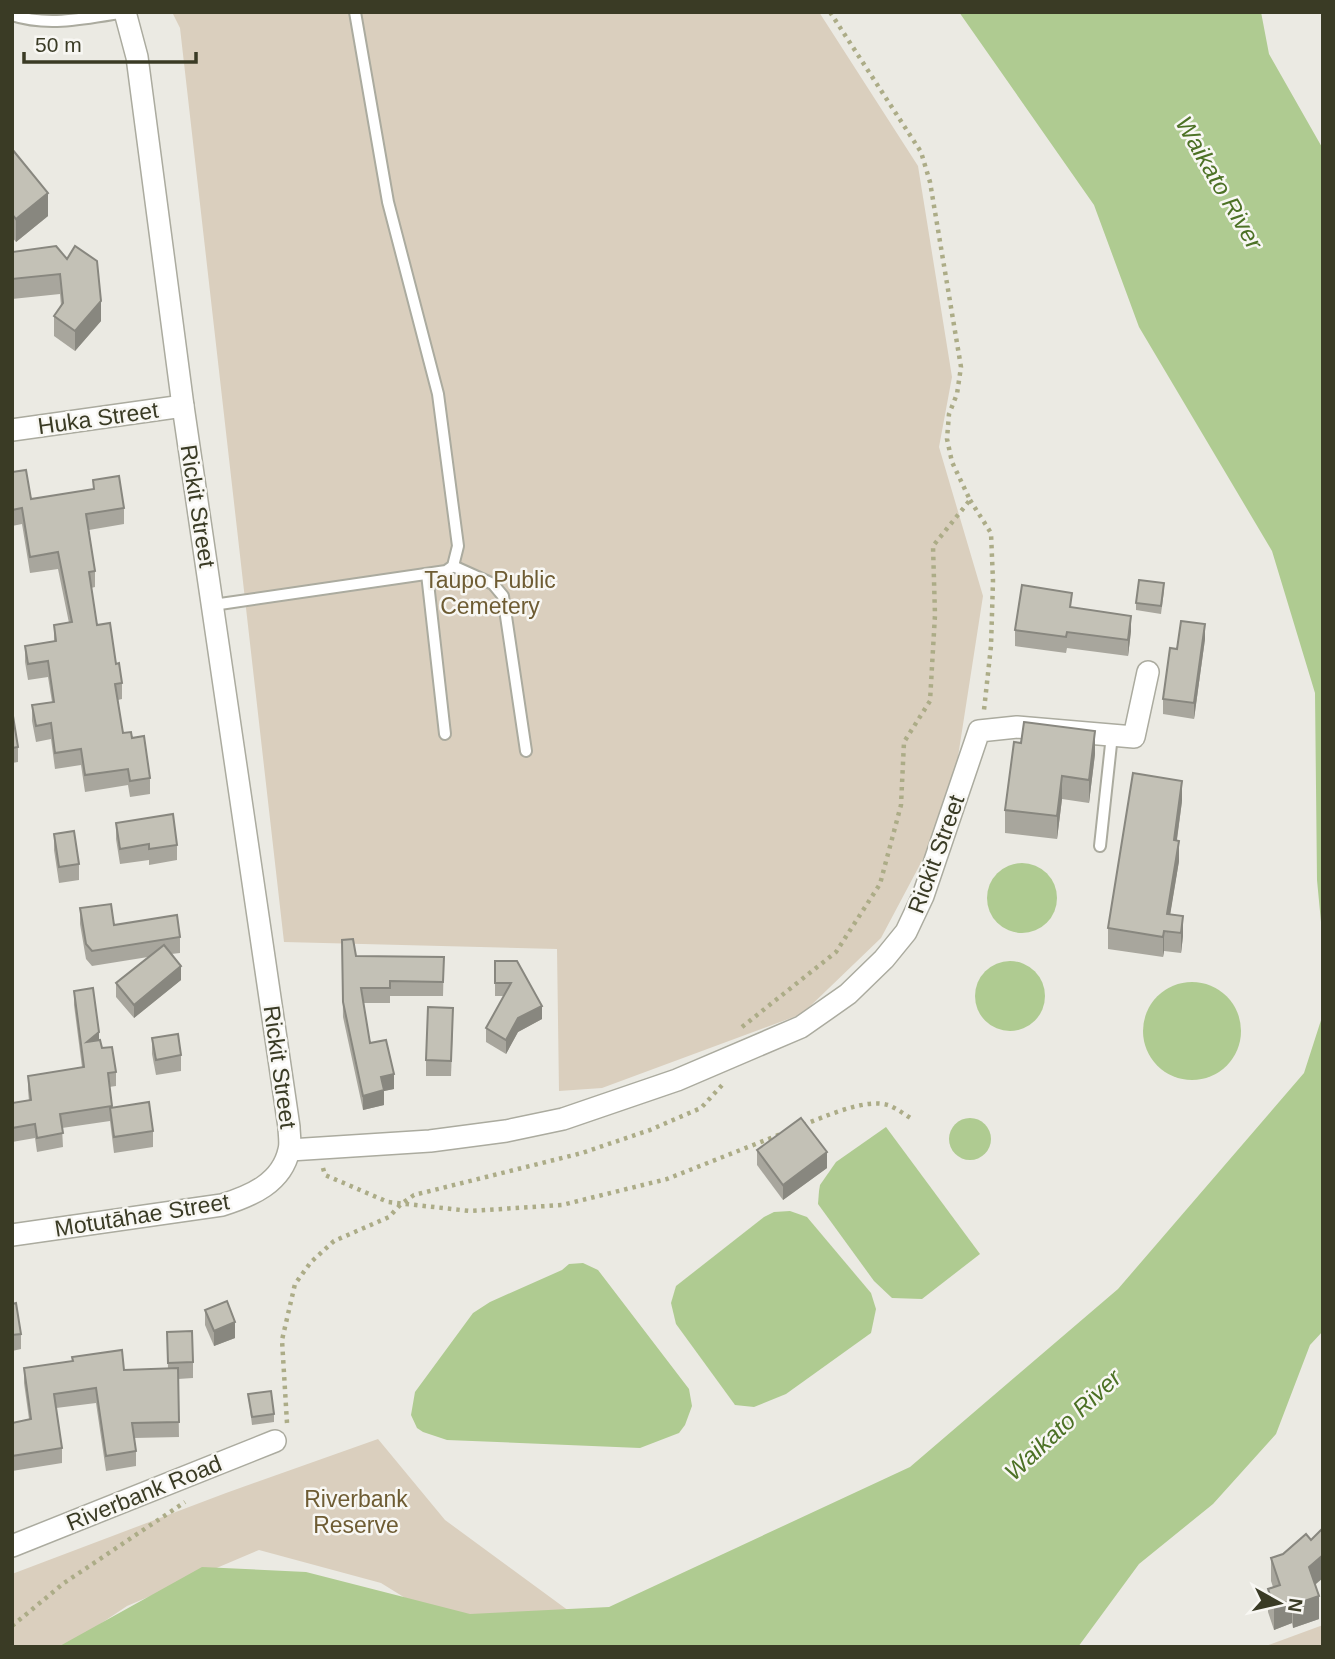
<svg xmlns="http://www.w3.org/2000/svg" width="1335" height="1659" font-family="Helvetica,sans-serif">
<rect width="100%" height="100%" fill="#ebeae3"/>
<g fill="#dacfbe">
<path d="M172 12H819L918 166 952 377 939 447 983 596 950 808 881 938 802 1014 602 1088 559 1091 557 949 284 942 180 28Z"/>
<path d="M378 1439 445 1520 569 1611 436 1617 381 1583 259 1550 127 1606 66 1647H12V1574L226 1493Z"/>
<path d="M1323 1625V1647H1263Z"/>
</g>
<g fill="#afcb91">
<path d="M959 12H1261L1269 54 1323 149V943L1317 880 1315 693 1272 551 1139 327 1094 205Z"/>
<circle cx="1022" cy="898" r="35"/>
<circle cx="1010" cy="996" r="35"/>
<circle cx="1192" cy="1031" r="49"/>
<path d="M1323 1014V1331L1310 1345 1276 1434 1213 1504 1139 1564 1078 1647H58L202 1567 306 1572 470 1614 609 1607 910 1467 1118 1289 1304 1073Z"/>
<circle cx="970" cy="1139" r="21"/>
<path d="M886 1127 980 1254 922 1299 892 1298 874 1281 818 1204 819 1191 820 1185 836 1162Z"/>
<path d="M790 1211 807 1217 871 1293 876 1309 871 1333 786 1394 754 1407 735 1405 676 1324 671 1303 676 1286 764 1217 774 1212Z"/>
<path d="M583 1263 598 1270 689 1389 692 1406 685 1425 679 1433 640 1448 447 1440 423 1432 417 1428 411 1415 415 1392 473 1313 490 1302 562 1270 569 1264Z"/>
</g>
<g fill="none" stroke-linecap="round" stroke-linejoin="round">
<g stroke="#abab9f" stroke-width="14">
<g id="lane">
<path d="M12 15C48 27 88 18 125 12"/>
<path d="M453 566 493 584 503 596 526 751"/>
<path d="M427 574 445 734"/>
<path d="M213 605 446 571 453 566 458 546 438 394 388 202 355 12"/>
<path d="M1100 846 1112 735"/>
</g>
</g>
<g stroke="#abab9f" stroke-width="24">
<g id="street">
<path d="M12 430 183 406"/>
<path d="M290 1150 430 1141 506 1131 563 1119 677 1080 801 1027 848 994 884 959 906 932 923 896 979 731 1017 727 1134 737 1148 672"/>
<path d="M12 1235 222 1205C251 1196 282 1183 289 1150 291 1143 289 1134 289 1127L183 406 137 57 125 12"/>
<path d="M12 1546 275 1441"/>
</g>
</g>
<g stroke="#acac87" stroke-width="4.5" stroke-dasharray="3.5 5" stroke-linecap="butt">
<path d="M970 500 991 533 993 581 991 646 984 710"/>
<path d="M742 1027 836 952 880 884 901 805 904 742 930 701 935 615 933 546 970 500 952 462 947 439 949 414 957 394 961 367 930 182 921 152 830 12"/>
<path d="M803 1125C824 1117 865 1098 888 1105 896 1108 904 1114 912 1119"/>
<path d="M323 1168 325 1175 388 1202 470 1211 562 1205 667 1179 781 1134"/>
<path d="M287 1423 282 1340 295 1284 311 1262 334 1241 389 1217 401 1204 414 1195 582 1153 650 1130 701 1108 723 1084"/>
<path d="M12 1626 64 1583 185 1502"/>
</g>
<use href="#lane" stroke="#fff" stroke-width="10"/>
<use href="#street" stroke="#fff" stroke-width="21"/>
</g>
<g fill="#a8a69d">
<path d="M12 149 48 216 16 242 12 237Z"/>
<path d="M56 246 101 321 75 351 54 336V316L61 306 60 294 12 299V252Z"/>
<path d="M12 472 31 499 93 490V480L124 508V524L89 530 95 571V587L91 588 97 625 116 664 122 683V699L118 700 123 733 132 738 150 778V794L130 797 128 785 85 792 81 765 55 769 51 739 36 742 32 721V705L52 702 48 677 28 680 25 662V646L54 641V625L69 623 58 569 30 573 22 524 12 526Z"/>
<path d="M1164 591 1161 614 1136 610V603Z"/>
<path d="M1072 607 1131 631 1128 656 1067 648 1066 653 1015 646V630Z"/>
<path d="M1205 639 1194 719 1163 714V699L1177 649Z"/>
<path d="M12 716 18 747V762L12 763Z"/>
<path d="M1095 754 1089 803 1062 799 1057 839 1005 833V810Z"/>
<path d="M1182 801 1177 840 1179 861 1170 914 1183 936 1181 953 1164 951 1163 957 1108 949V928Z"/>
<path d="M116 823 177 845V860L149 865V860L120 864 116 839Z"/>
<path d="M54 834 79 864V880L59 883 54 850Z"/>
<path d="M80 908 114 925 180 937V953L171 954 181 980 134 1018 116 997V983L148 957 92 966 86 959 80 924Z"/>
<path d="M342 940 356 956 444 957 443 996H390V1003H363L370 1043 394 1089 384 1091V1105L363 1110 343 1017Z"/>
<path d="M495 961 542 1019 518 1032 506 1054 486 1042V1028L504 996H495Z"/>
<path d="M74 991 99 1040 102 1048 116 1072V1086L109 1087 112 1108 153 1131V1147L114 1153 110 1121 62 1128 63 1147 37 1152 35 1138 12 1142V1103L29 1101 28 1090V1076L82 1067 74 1005Z"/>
<path d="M453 1024 451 1076H426V1060Z"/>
<path d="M152 1038 181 1055V1071L156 1075 152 1054Z"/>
<path d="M757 1150 827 1168 783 1200 757 1165Z"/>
<path d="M12 1304 21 1334V1349L12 1351Z"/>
<path d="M205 1310 235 1338 214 1346 205 1325Z"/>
<path d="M167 1332 193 1362V1378L178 1379 179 1437 134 1438 136 1451V1466L106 1471 96 1403 56 1408 62 1448V1463L12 1471V1423L29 1419 24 1383V1368L124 1370 168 1369Z"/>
<path d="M248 1394 274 1414V1422L252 1425Z"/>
<path d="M1271 1558 1315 1585 1319 1619 1293 1628 1292 1623 1274 1630 1268 1612V1589L1273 1587 1271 1581Z"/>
</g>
<g fill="#88877f">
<path d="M48 193V216L16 242V219Z"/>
<path d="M101 301V321L75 351V331Z"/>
<path d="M1131 616V631L1128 656V640Z"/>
<path d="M1205 624V639L1194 719V703Z"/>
<path d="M1095 731V754L1089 803V780Z"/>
<path d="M1062 776V799L1057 839V816Z"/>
<path d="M1182 781V801L1174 860V840Z"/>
<path d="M1179 841V861L1167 934V914Z"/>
<path d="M1183 916V936L1181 953V933Z"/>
<path d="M1164 931V951L1163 957V937Z"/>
<path d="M181 966V980L134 1018V1005Z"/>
<path d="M542 1006V1019L518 1032 506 1054V1040L518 1018Z"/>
<path d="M99 1032V1046L87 1042Z"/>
<path d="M394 1074V1089L384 1091V1105L363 1110V1096L381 1077Z"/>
<path d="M827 1152V1168L783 1200V1185Z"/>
<path d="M235 1322V1338L214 1346V1331Z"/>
<path d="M1323 1555V1578L1309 1590V1567Z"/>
<path d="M1319 1596V1619L1293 1628V1605Z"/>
<path d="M1292 1600V1623L1274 1630V1607Z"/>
</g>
<g fill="#c3c1b6" stroke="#88877f" stroke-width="2">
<path d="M12 149 48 193 16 219 12 214Z"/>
<path d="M56 246 67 259 75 246 97 261 101 301 75 331 54 316 63 303 60 274 12 279V252Z"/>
<path d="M26 470 31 499 94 489 93 480 119 476 124 508 86 514 95 571 89 572 97 625 110 623 116 664 119 663 122 683 115 684 123 733 131 732 132 738 144 736 150 778 130 781 128 769 85 775 81 749 55 753 51 723 36 726 32 705 54 702 48 661 28 664 25 646 56 641 54 625 72 622 58 552 30 557 22 508 12 510V472Z"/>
<path d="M1139 580 1164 583 1161 606 1136 603Z"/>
<path d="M1022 585 1072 593 1070 607 1131 616 1128 640 1067 632 1066 637 1015 630Z"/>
<path d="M1181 621 1205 624 1194 703 1163 699 1170 648 1177 649Z"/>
<path d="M12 716H13L18 747 12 748Z"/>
<path d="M1024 722 1095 731 1089 780 1062 776 1057 816 1005 810 1014 742 1021 743Z"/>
<path d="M1133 773 1182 781 1174 840 1179 841 1167 914 1183 916 1181 933 1164 931 1163 937 1108 928Z"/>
<path d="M173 814 177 845 149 849V844L120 849 116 823Z"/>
<path d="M74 831 79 864 59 867 54 834Z"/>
<path d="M111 904 114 925 177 915 180 937 92 951 86 944 80 908Z"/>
<path d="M353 939 356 956 444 957 443 982 390 981V988H361L370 1043 386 1040 394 1074 381 1077 384 1090 363 1096 343 1002 342 940Z"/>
<path d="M164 945 181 966 134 1005 116 983Z"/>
<path d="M495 961H517L542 1006 518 1018 506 1040 486 1028 511 983H495Z"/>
<path d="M93 988 99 1032 87 1042 100 1040 102 1048 112 1047 116 1072 108 1073 112 1106 60 1114 63 1133 37 1138 35 1124 12 1128V1103L31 1100 28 1076 84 1067 74 991Z"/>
<path d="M428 1007 453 1008 451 1061 426 1060Z"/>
<path d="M178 1034 181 1055 156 1060 152 1038Z"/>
<path d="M149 1102 153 1131 114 1137 110 1108Z"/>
<path d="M801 1118 827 1152 783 1185 757 1150Z"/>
<path d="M227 1301 235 1322 214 1331 205 1310Z"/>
<path d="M16 1303 21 1334 12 1335V1304Z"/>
<path d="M192 1331 193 1362 168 1363 167 1332Z"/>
<path d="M122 1350 124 1370 178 1368 179 1422 132 1423 136 1451 106 1456 96 1388 54 1394 62 1448 12 1456V1423L31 1419 24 1368 73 1361 72 1357Z"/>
<path d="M271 1391 274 1414 252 1417 248 1394Z"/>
<path d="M1323 1528V1555L1309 1567 1319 1596 1293 1605 1292 1600 1274 1607 1268 1589 1280 1585 1271 1558 1283 1554 1306 1534 1311 1540Z"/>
</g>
<g text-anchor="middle" stroke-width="5" stroke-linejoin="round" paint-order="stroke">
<g font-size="23" fill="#3a3b25" stroke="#f8f7f3">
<text transform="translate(98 418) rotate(-8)" y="8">Huka Street</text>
<text transform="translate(198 506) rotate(81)" y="8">Rickit Street</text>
<text transform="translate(936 854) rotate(-70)" y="8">Rickit Street</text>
<text transform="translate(280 1067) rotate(82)" y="8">Rickit Street</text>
<text transform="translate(142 1215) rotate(-9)" y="8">Motutāhae Street</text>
<text transform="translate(144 1493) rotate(-22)" y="8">Riverbank Road</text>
</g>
<g font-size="23" fill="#6e5c33" stroke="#f8f7f3">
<text x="490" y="588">Taupo Public<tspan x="490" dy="26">Cemetery</tspan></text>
<text x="356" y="1507">Riverbank<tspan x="356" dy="26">Reserve</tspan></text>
</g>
<g font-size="24" font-style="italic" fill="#4c7125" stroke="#f8f7f3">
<text transform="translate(1219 183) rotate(60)" y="8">Waikato River</text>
<text transform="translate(1063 1425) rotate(-43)" y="8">Waikato River</text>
</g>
</g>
<rect width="1335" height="1659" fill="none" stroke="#3a3b25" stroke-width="28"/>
<g transform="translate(1279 1603) rotate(98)" stroke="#f8f7f3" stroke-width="5" paint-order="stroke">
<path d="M0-5L12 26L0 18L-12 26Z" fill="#3a3b25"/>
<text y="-10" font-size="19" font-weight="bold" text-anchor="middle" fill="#3a3b25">N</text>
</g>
<path d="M24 52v10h172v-10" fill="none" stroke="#3a3b25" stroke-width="3.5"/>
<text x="35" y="52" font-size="21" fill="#3a3b25" stroke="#f8f7f3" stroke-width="5" paint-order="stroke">50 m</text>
</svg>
